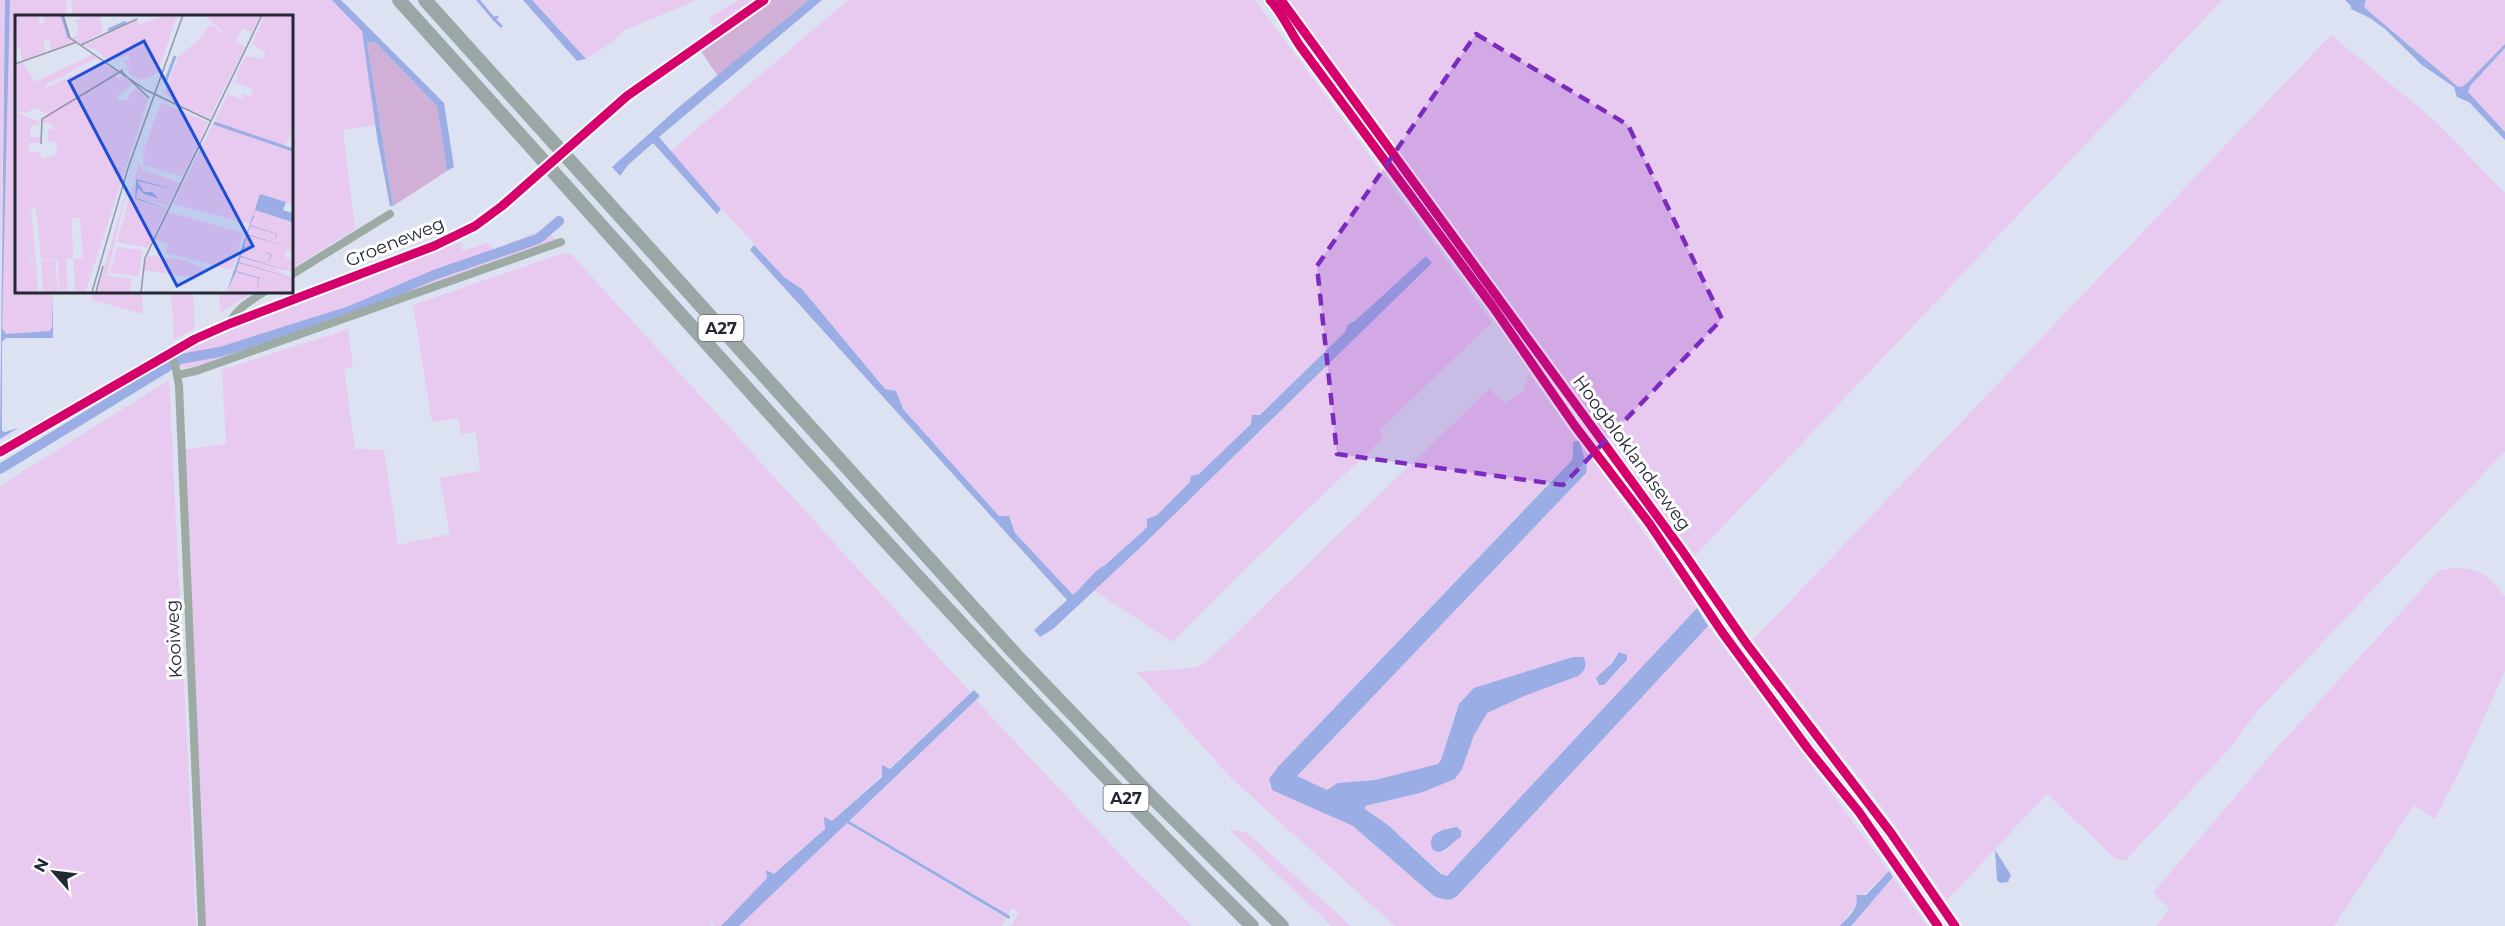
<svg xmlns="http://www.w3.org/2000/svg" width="2505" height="926" font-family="Montserrat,sans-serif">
<rect width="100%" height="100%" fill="#dce2f1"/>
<g fill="#e8c9ef" fill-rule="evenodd">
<path d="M0 0H5L0 281Z"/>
<path d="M10 0H66L67 16H16V291H52V327L50 331 6 334 2 328V305Z"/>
<path d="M72 0H332L362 31 376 125 343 130 355 229 291 269V16H72Z"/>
<path d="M532 0H697L623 31 615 40 586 59Z"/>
<path d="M738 0H754L714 28 709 18Z"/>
<path d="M848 0H1255L1492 322 1379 431 1384 437 1249 565 1172 642 1093 590 1145 543 1431 263 1355 321 1348 323 1345 332 1260 416H1252L1251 424 1199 474 1191 476V482L1157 515 1151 517 1147 527 1142 532 1104 566C1096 569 1081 588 1073 595L1015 533 1009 516H999L903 409 896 392 885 389 802 289 785 278 670 152Z"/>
<path d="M1289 0H2222L1695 556Z"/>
<path d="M2366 0H2505V44L2467 83 2462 87 2457 86 2366 9 2364 6Z"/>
<path d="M2331 35 2434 120 2505 193V451L2258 710 2230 748 2126 860 2116 859 2047 794 1947 900 1879 803 1753 640Z"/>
<path d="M2505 48V132L2468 92 2469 86Z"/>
<path d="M546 228 556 240 195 368 180 367 175 355 207 338 460 242 463 251 487 243 495 249Z"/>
<path d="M564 253 572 255 971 693 832 821 824 818 825 829 774 874 766 870 767 878 722 926H714L711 919 712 926H205L182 450 226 444 222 370 348 329 353 367 344 369 355 449 384 450 398 545 450 534 440 478 480 471 476 432 461 434 458 418 432 422 413 305Z"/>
<path d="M92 291H142L143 314 92 300Z"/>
<path d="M171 291H193L195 328 174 340Z"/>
<path d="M219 291H255L221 312Z"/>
<path d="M1529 374 1577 441 1573 443V456L1571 460 1277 768 1269 779 1270 788 1353 826 1434 896 1455 898 1708 626 1889 871 1863 895 1840 926H1395L1229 776 1137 672 1194 668 1204 664 1489 389 1505 403 1523 392Z"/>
<path d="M169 380 196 926H0V486Z"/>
<path d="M1579 440 1697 608 1447 876 1444 875 1388 825 1365 809V806L1420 793 1462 769C1468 751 1474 727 1487 713 1500 701 1559 683 1578 676L1454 717 1441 760 1438 764C1419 770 1397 775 1377 779 1361 783 1341 779 1327 790L1298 778 1297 775 1586 473ZM1619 652 1624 665 1608 681H1596ZM1454 827 1455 840 1447 850 1438 852 1441 830Z"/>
<path d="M2455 568C2482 568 2489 577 2505 597V671L2463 764 2435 819 2414 805 2334 926H2156L2170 909 2153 893 2282 742 2433 577 2441 570Z"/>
<path d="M976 700 1134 869 1192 926H1011L1019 912 1012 908 1008 915 849 821Z"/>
<path d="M846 823 1006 918 1001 926H739Z"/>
<path d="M1229 829 1247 833 1351 926H1332Z"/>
<path d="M1893 877 1927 926H1851Z"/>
</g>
<g fill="#d1b0d8">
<path d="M771 0H809L718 76 700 50Z"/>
<path d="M367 42 376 43 437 106 447 171 393 206Z"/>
</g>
<g fill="#9aade4">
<path d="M5 0H10L2 328 6 334 50 331 52 327 53 291V338H6L2 342V431L5 432 18 428 0 439Z"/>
<path d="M332 0H341L444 103 454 167 447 171 437 106 376 43 367 42 393 206H390L377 137 362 31Z"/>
<path d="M523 0H532L586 59 577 61Z"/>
<path d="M809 0H822L659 137 721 209 717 214 653 143 628 165 620 176 612 167 679 107Z"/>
<path d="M2345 0H2366L2364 6 2366 9 2457 86 2462 87 2467 83 2505 44V48L2470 86 2468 92 2505 132V140L2469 102 2457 97 2454 87 2422 65 2385 29 2370 18 2351 9V6Z"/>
<path d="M754 245 785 278 802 289 885 389 896 391 903 409 999 516H1009L1015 533 1073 595C1082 588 1095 569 1104 566L1142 532 1147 527V519L1157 515 1190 482 1191 476 1199 474 1251 424 1252 415H1260L1345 332 1348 324 1355 321 1426 256 1432 263 1145 543 1053 629 1040 637 1034 630 1067 600 750 250Z"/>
<path d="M1579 440 1587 467 1586 473 1297 776 1327 790 1338 783 1375 780 1438 764 1441 760 1459 704 1474 688 1573 657H1583C1588 665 1585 671 1578 676L1524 696 1487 713 1474 735 1462 769 1455 779 1420 793 1365 806V809L1388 825 1441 874 1447 876 1697 608 1708 626 1458 895C1451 902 1443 900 1434 896L1353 826 1272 790 1269 779 1277 768 1571 461 1573 456V442Z"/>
<path d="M1619 652 1627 655V660L1604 685H1599L1596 678 1612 663Z"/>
<path d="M974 690 980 696 849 821 1010 916 1009 919 847 823 739 926H721L767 878 766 870 774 874 825 829 824 817 832 821 882 777V765L890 769Z"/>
<path d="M1457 827 1461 831V837C1452 841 1448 851 1438 852L1433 850C1425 833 1443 829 1457 827Z"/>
<path d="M1995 850 2011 875 2008 882 2000 883 1997 880Z"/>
<path d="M1889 871 1893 877 1851 926H1840C1848 917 1860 908 1856 895H1866Z"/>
</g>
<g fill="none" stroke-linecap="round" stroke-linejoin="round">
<g stroke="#9aade4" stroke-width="3">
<path d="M478 0 494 19 497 17"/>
<path d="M494 19 501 26"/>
</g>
<path stroke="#9aade4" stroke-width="10" d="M0 469 180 359 220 352 350 311 434 275 538 239 559 221"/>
<g stroke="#9daba4" stroke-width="8">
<path d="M1281 0 1681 549 1746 643 1891 833 1955 926"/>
<path d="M291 275 390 214"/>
<path d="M229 324C237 308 251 300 266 291"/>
<path d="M168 353 175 364 179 386 202 926"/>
<path d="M177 375 196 371 561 242"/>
<path d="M0 452 195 339 229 324 434 246 475 226 502 206 627 96 764 0"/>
</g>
<g stroke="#9ba7a6" stroke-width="14">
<path d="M399 0C680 311 955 630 1252 926"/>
<path d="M425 0 1016 655 1153 798 1282 926"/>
</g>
<g stroke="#fff" stroke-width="13">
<g id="cycleway">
<path d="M1270 0C1283 14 1289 30 1300 46L1493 307 1575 426 1649 523 1722 632 1808 749 1859 812 1938 926"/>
<path d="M1281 0 1681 549 1746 643 1891 833 1955 926"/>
<path d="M0 452 195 339 229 324 434 246 475 226 502 206 627 96 764 0"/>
</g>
</g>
<use href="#cycleway" stroke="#d6006c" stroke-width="9"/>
</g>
<path fill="#7b2cbf" fill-opacity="0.2" stroke="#7b2cbf" stroke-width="4.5" stroke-dasharray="12 8" stroke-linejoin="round" d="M1476 34 1628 125 1722 319 1563 485 1337 454 1317 266Z"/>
<g text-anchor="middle" stroke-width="6" stroke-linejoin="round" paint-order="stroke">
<g fill="#fff" stroke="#656872" stroke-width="1.5">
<rect x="698.5" y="315" width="45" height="26" rx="4.5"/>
<rect x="1103.5" y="785" width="45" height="26" rx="4.5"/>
</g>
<g font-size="16" font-weight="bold" fill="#232835">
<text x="721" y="334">A27</text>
<text x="1126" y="804">A27</text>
</g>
<g font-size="18" fill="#232835" stroke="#fff">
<text transform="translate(395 242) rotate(-22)" y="6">Groeneweg</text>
<text transform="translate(1632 453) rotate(54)" y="6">Hoogbloklandseweg</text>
<text transform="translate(174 639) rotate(-93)" y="6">Kooiweg</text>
</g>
</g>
<g transform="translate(15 15)">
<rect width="278" height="278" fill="#dce2f1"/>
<path d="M0 0H23L25 9 30 8 29 0H46L51 20 60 28 36 36 34 24 28 25 30 37 7 46 5 33 0 34ZM62 0H90L85 1 88 17 66 29 56 23 62 20 64 10 59 5 67 4ZM149 0H162L143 57 135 62 126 65 113 58 116 54 109 55 113 52 109 47 115 43 114 40 93 46 81 34 68 31 122 5 125 10ZM189 0H246L237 17 228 13 220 26 230 32 194 104 158 86 150 77 163 42 187 22 193 11H198L218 26ZM250 0H277V118L269 132 277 135V189L246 179 239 194 277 207V236L272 235 270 242 277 245V256L259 254 277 263V277H212L235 209 158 189 213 79 227 84 229 79 236 81 238 74 218 67 224 63 221 59 231 41 248 44 250 37 237 29ZM77 40 82 43 30 70 31 73 88 46 106 57 100 60 103 64 109 60 117 69 102 82 105 86 114 84V80L122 73 133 84 86 229 70 277H60L58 244 68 243 65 203 57 202 58 243 45 244H51L53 276H44L43 244 26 245 21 193 16 192 21 246H16L15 238H13L15 247H21L23 277H0V96L24 107V110L15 111 16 122H25V128H13L14 137H24L27 144 40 141 42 135 41 128 33 126V114L38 115V110L26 106 33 99 20 93 11 98 0 95V50L8 47 20 67ZM146 88 193 107 168 162 128 150 129 141 134 143 127 140ZM124 148 127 154 165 168 153 191 121 183 123 173 129 179 143 185 135 176 129 177 122 166 161 175 120 164 119 184 152 193 133 233 102 227ZM115 163 92 261 117 264 115 277H82ZM153 197 228 218 217 255 151 238 153 228 140 225ZM102 232 127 235 124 261 95 258ZM133 240 168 245 190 254 187 260 168 261 127 255ZM40 245 43 277H28L26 246Z" fill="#e8c9ef"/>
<path d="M121 164 162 175 122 166 129 177H137L144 184 129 179 123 173 121 183 152 193 120 184ZM245 179 271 187 268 195 277 198V207L240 195 238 201 277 214 239 201 237 206 277 219 237 206 235 210 277 224 262 219 260 226 261 219 235 211 232 219 277 233 232 220 229 231 257 240 253 248 256 239 230 232 226 241 277 257 226 242 224 247 277 263 224 248 221 256 277 272 244 263 242 277 243 263 221 257 212 276Z" fill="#9aade4"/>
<path fill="none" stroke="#9aade4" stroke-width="3" d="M47 0 54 23M93 15 111 7M150 68 160 41M199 108 278 135"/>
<path fill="none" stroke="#9298a6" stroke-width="1.5" d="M48 0 55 23 131 75 196 106M66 30 122 4M0 49 62 27M107 57 134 83M26 129 27 104 108 55M77 277 113 153 168 0M81 277 88 251M126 277 130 243 247 0"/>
<path fill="#1d4ed8" fill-opacity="0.15" stroke="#1d4ed8" stroke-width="3" d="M129 26 238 231 162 271 54 66Z"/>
<rect width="278" height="278" fill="none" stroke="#232835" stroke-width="3"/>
</g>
<g transform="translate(54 872) rotate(298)" stroke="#ffffff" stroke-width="4.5" paint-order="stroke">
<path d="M0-4.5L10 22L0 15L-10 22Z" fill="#232835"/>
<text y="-9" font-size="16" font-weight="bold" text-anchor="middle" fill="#232835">N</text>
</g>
</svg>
